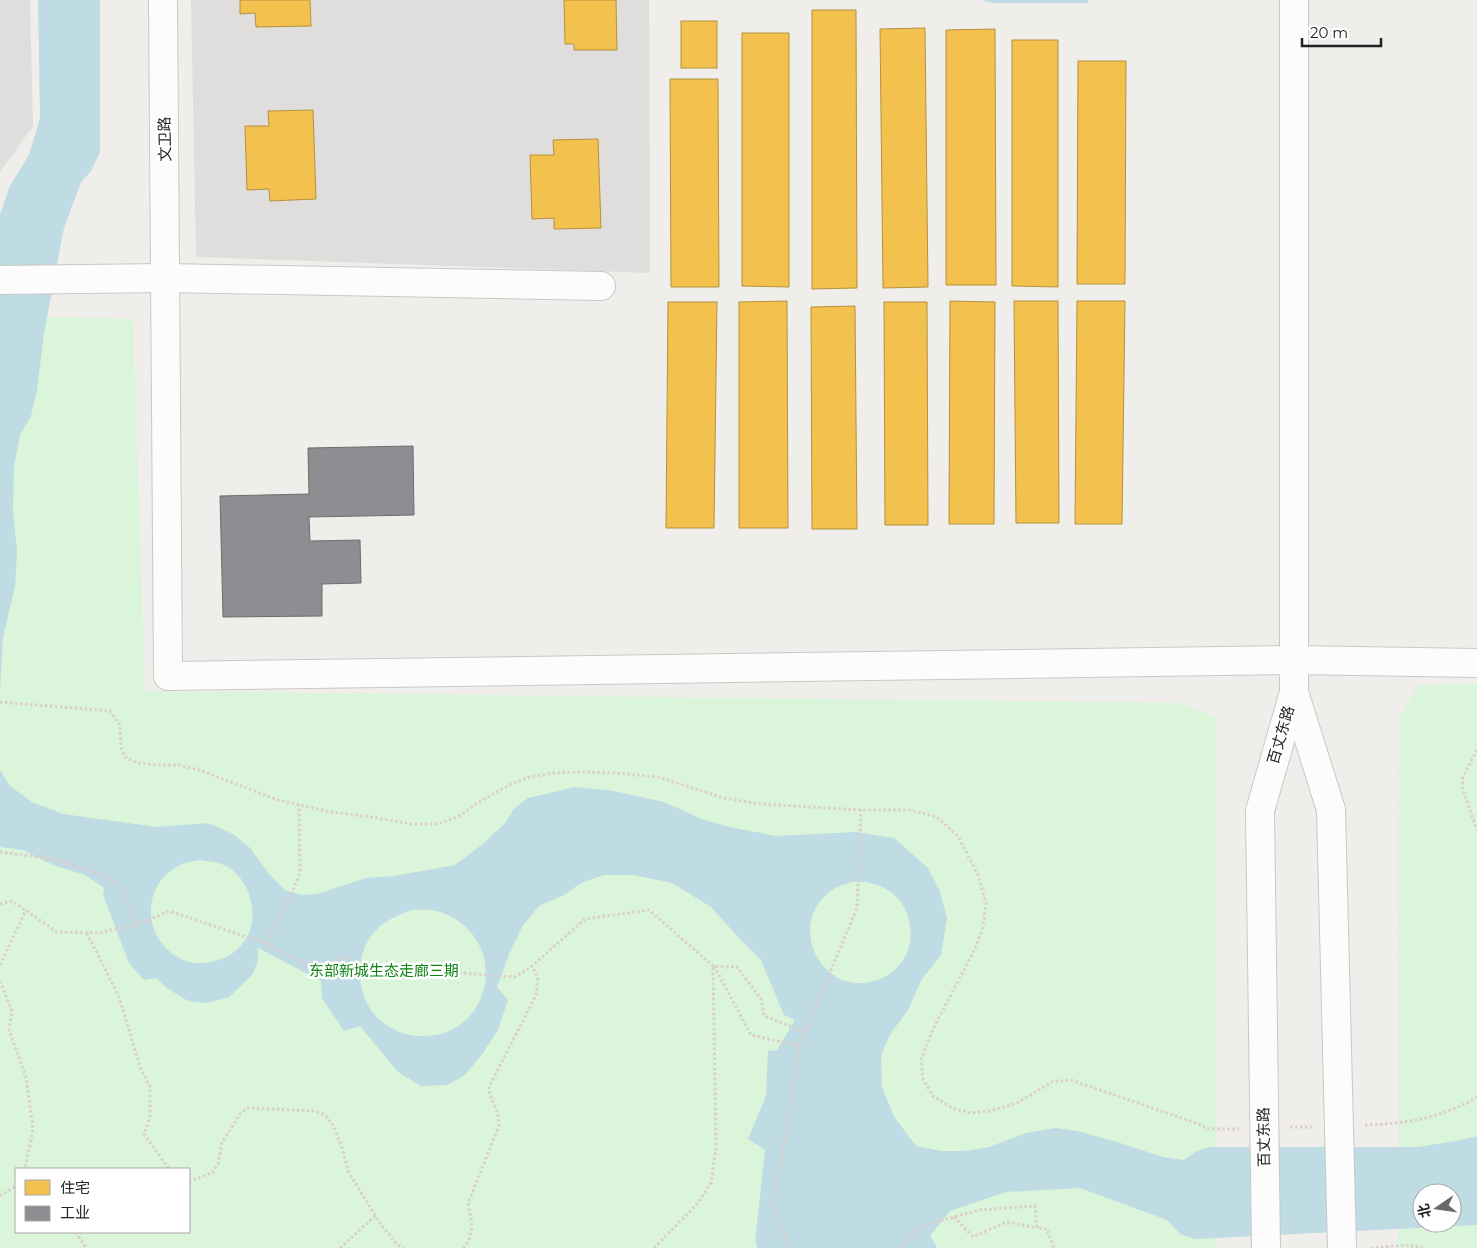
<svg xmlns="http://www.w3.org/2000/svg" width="1477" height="1248" font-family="Montserrat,'Noto Sans SC',sans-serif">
<rect width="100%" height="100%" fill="#f0eeeb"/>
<g fill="#dfdedc">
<path d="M0 0H30L33 126 0 172Z"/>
<path d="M191 0H649L650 273 196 257Z"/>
</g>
<g fill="#daf5da" fill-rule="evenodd">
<path d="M0 316 133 319 145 691 1181 703 1216 718V1248H0ZM16 1169H189V1232H16Z"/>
<path d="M1477 684V1248H1398L1399 720 1418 685ZM1422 1193H1452V1223H1422Z"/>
</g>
<g fill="#bfdbe3" fill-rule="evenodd">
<path d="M38 0H100V152L91 171 81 182 64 228 44 333 37 390 31 416 20 435 14 466 13 512 17 551 15 587 3 637 0 692V214L10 186 29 155 40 118Z"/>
<path d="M981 0H1088V3H994Z"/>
<path d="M0 770 10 786 32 802 63 814 157 827 208 823 233 834 250 848 269 874 286 891 304 895 317 894 366 878 394 876 455 865 483 844 505 823 514 809 528 798 575 787 613 791 664 802 704 820 734 828 777 836 856 832 894 838 928 868 940 892 947 918 941 955 922 979 908 1010 891 1033 881 1055 882 1088 895 1118 916 1146 941 1151H965L989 1147 1026 1133 1055 1128 1077 1131 1117 1142 1163 1157 1184 1160 1195 1152 1209 1147H1418L1456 1141 1477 1136V1225L1195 1239 1180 1234 1167 1220 1080 1188 1006 1192 950 1211 930 1236 937 1247 936 1248H758L755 1241 765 1150 748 1139 766 1096 768 1051 777 1050 795 1020 784 1015 761 960 738 937 711 907 672 883 633 875H604L581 883 564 895 539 906 522 927 510 952 497 987 508 1000 498 1030 483 1053 465 1075 447 1085 421 1086 398 1072 360 1026 344 1031 322 998 321 981 258 948V962L252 975 229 997 206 1003 188 1001 167 988 156 978 144 980 129 963 103 895 104 888 85 875 53 865 23 850 0 847ZM200 860C204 861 210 861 215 862 244 869 257 900 251 927 248 940 236 953 224 958 215 961 205 964 195 963 155 957 137 908 163 878 169 872 176 866 185 863 189 862 195 861 200 860ZM852 882C858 882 865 881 871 883 900 890 914 915 910 943 908 956 897 970 886 976 827 1008 779 924 835 888 840 885 847 884 852 882ZM411 910C417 910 424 909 430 910 440 911 450 915 458 921 508 955 487 1035 425 1036 409 1037 392 1031 380 1020 354 998 353 951 378 928 388 919 399 915 411 910ZM1422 1193H1452V1223H1422Z"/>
</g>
<g fill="#f2c14e" stroke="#b49141">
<path d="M240 0H310L311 26 256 27 255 13 240 14Z"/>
<path d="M564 0H616L617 50H574V44H565Z"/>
<path d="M812 10H856L857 288 812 289Z"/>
<rect x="681" y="21" width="36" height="47"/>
<path d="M925 28 928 287 883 288 880 29Z"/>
<path d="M995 29 996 285H946V30Z"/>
<path d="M742 33H789V287L742 286Z"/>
<path d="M1012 40H1058V287L1012 286Z"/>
<path d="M1078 61H1126L1125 284H1077Z"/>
<path d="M670 79H718L719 287H671Z"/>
<path d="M313 110 316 199 270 201 269 189 247 190 245 126H269L268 111Z"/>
<path d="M598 139 601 228 554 229V218L532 219 530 155H554L553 140Z"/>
<path d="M787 301 788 528H739V302Z"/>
<path d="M950 301 995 302 994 524H949Z"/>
<path d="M1014 301H1058L1059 523H1016Z"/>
<path d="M1077 301H1125L1122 524H1075Z"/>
<path d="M668 302H717L714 528H666Z"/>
<path d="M884 302H927L928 525H885Z"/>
<path d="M855 306 857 529H812L811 307Z"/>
</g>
<path fill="#8d8d92" stroke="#6d6d70" d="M413 446 414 515 309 517 310 541 360 540 361 583 322 584V616L223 617 220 496 309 494 308 448Z"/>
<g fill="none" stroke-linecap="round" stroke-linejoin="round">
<g stroke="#c9c8c7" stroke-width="30">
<path id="minor" d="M166 278 601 286"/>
</g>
<g stroke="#c9c8c7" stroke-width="30">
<g id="tertiary">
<path d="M163 0 168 676 1294 660 1477 663"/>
<path d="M0 280 166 278"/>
<path d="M1294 692 1331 810"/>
<path d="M1260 811 1294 692V0"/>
</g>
</g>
<g stroke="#dccecd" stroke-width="3" stroke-dasharray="2.5 2.5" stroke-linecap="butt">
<path d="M0 702 110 711 120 725 121 748 125 757 138 763 156 765H179L199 770 278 800 331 812 372 817 411 824H437L458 817 474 805 511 784 530 777 553 773 578 772 615 773 658 777 724 798 760 804 861 810H910L937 817 958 836 978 875 986 903 983 927 975 949 934 1027 921 1059 923 1079 933 1096 954 1109 972 1113 989 1111 1015 1104 1052 1082 1071 1080 1196 1123 1209 1129H1239"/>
<path d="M1477 750 1463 777 1462 787 1477 830"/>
<path d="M0 852 47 858 85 869 119 883 137 925"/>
<path d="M0 904 12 901 57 932 98 933 137 925 169 911 265 943 316 970 346 957 358 965 515 977 532 966 585 919 649 910 713 966 737 967 761 999 764 1016 805 1032"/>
<path d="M87 933 119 997 141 1070 150 1086V1117L144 1134 169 1169"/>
<path d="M265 943 294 888 300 872 299 805"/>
<path d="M0 965 26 910"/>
<path d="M714 966 751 1035 799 1046"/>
<path d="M0 981 12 1011 9 1030 26 1077 33 1129 25 1169"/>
<path d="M1365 1125C1405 1124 1443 1118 1477 1097"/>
<path d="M1290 1127H1312"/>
<path d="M189 1182 213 1172 218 1164 222 1143 240 1114 247 1108 315 1111 325 1115 333 1125 343 1150 348 1171 381 1225 398 1245 404 1248"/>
<path d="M0 1196 16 1186"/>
<path d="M954 1217 973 1237 1007 1222 1037 1228"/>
<path d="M76 1232 86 1248"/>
<path d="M340 1248 375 1216"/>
<path d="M463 1248 469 1241 472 1225 468 1203 499 1126 498 1114 488 1089 536 995 538 978 532 966"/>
<path d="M654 1248 697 1204 711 1183 716 1148 713 966"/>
<path d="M791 1248 772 1208 788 1123 799 1046 857 908 861 810"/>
<path d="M901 1248 922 1226 979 1210 1035 1206 1037 1228 1047 1229 1054 1248"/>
<path d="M1371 1248 1405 1245 1425 1248"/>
</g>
<use href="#minor" stroke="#fdfcfc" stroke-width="28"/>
<use href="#tertiary" stroke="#fdfcfc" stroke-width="28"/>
<g stroke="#c9c8c7" stroke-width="30" stroke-linecap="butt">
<g id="tertiary-bridge">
<path d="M1331 810 1342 1248"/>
<path d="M1260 811 1266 1248"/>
</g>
</g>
<use href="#tertiary-bridge" stroke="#fdfcfc" stroke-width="28"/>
</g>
<g text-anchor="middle" stroke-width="5" stroke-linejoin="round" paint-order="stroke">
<g font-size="15" fill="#222" stroke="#fff">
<text transform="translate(165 139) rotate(-91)" y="5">文卫路</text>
<text transform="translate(1281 735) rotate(-74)" y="5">百丈东路</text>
<text transform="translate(1264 1137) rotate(-91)" y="5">百丈东路</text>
</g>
<g font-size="15" fill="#0c8416" stroke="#fff">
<text x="384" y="976">东部新城生态走廊三期</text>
</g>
</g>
<rect x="15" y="1168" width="175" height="65" fill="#ffffff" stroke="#a7a7a7"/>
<rect x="25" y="1180" width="25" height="15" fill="#f2c14e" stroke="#a7a7a7"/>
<text x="60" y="1193" font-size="15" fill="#222222">住宅</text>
<rect x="25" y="1206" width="25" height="15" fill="#8d8d92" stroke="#a7a7a7"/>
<text x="60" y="1218" font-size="15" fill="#222222">工业</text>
<g transform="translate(1437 1208) rotate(257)"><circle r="24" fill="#ffffff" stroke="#a7a7a7"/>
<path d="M0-4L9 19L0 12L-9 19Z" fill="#6a6968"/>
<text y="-8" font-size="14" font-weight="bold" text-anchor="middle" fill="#222222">北</text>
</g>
<path d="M1302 38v8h79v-8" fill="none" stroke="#222222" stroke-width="2.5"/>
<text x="1310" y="38" font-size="15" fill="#222222" stroke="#ffffff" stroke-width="4" paint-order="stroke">20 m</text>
</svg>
